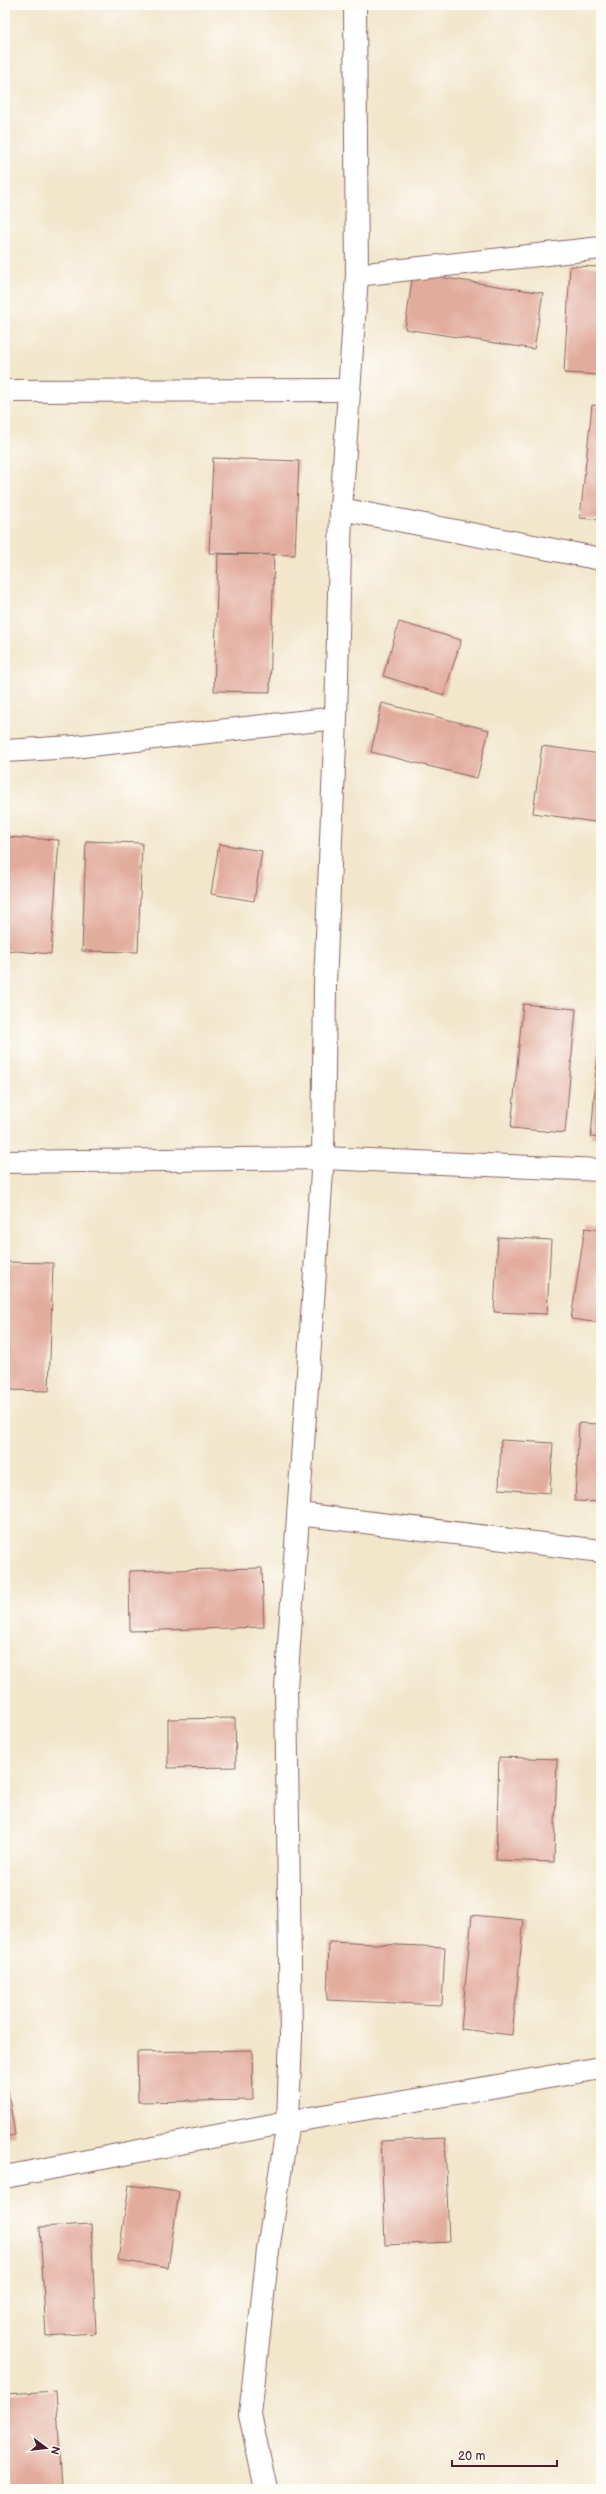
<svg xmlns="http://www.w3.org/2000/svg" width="606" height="2494" font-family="'Balsamiq Sans',sans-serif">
<rect width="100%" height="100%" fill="#fdfcf7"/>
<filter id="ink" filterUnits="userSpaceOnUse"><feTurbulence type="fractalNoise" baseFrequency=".025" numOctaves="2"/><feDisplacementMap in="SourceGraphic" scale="8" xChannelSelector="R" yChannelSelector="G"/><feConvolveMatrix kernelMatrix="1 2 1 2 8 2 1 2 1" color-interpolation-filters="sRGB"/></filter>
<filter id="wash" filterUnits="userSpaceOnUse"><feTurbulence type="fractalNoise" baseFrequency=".012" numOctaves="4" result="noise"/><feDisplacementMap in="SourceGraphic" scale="16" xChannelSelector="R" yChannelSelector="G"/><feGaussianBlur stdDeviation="0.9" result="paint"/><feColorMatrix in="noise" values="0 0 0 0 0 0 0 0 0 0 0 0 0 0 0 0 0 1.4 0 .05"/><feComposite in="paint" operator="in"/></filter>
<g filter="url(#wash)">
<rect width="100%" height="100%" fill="#f2e6cb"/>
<g id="blocks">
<g fill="#e2ac9d">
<path d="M570 266 601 267V375L564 373Z"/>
<path d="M413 273 543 293 534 349 405 329Z"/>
<path d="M592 405 601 406V520L580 518Z"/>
<path d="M213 458 299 461 295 555 209 553Z"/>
<path d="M218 554 274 555 270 692 214 691Z"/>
<path d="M399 622 461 640 444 695 383 676Z"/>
<path d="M382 703 489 730 477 778 371 752Z"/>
<path d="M542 746 601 754V823L533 813Z"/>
<path d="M5 837 59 840 51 954 5 950Z"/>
<path d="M86 841 142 843 138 952 82 951Z"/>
<path d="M219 844 262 851 254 901 211 894Z"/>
<path d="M523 1004 576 1009 565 1133 511 1128Z"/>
<path d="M600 1027H601V1138L591 1137Z"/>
<path d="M585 1228 601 1230V1323L571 1319Z"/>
<path d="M498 1237 551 1240 547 1314 494 1312Z"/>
<path d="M5 1262 53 1263 49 1391 5 1390Z"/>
<path d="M579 1423 601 1424V1502L575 1501Z"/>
<path d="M501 1440 553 1443 550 1493 499 1489Z"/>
<path d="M262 1568 264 1627 130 1631 129 1571Z"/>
<path d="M235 1718 236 1767 168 1768V1719Z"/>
<path d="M499 1757 557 1759 554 1862 496 1860Z"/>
<path d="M472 1915 524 1920 512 2035 461 2029Z"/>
<path d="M329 1942 445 1947 442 2005 327 2000Z"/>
<path d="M252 2050 253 2100 138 2102 137 2052Z"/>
<path d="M5 2073 15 2135 5 2137Z"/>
<path d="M445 2138 449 2242 385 2245 381 2141Z"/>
<path d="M129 2185 179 2192 168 2268 118 2260Z"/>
<path d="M91 2224 96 2333 46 2336 40 2227Z"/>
<path d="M56 2391 62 2489H6L5 2394Z"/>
</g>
</g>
</g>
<g filter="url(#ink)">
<use href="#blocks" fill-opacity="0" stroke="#856563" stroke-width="1"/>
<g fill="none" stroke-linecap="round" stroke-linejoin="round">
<g stroke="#856563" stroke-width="24">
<g id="street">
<path d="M357 275 601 248"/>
<path d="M5 391 348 390"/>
<path d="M341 509 601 559"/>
<path d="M5 751 73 747 336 718"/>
<path d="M5 1162 323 1158 601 1170"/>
<path d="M299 1514 601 1551"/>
<path d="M5 2177 288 2122 601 2068"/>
<path d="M266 2489 250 2415 268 2250 288 2122 291 2034 286 1688 323 1158 325 984 336 718 341 509 357 275 355 5"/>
</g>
</g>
<use href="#street" stroke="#fff" stroke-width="22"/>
</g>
</g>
<rect width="606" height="2494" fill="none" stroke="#fdfcf7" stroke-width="20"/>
<g transform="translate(46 2448) rotate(105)" stroke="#fdfcf7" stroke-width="3" paint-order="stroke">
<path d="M0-3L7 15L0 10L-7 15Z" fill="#4a1f2b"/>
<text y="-6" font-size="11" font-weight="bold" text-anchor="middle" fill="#4a1f2b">N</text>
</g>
<path d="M452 2460v6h105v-6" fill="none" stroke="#4a1f2b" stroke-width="2"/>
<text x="458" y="2460" font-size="12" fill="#4a1f2b" stroke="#fdfcf7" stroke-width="3" paint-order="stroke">20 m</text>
</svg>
